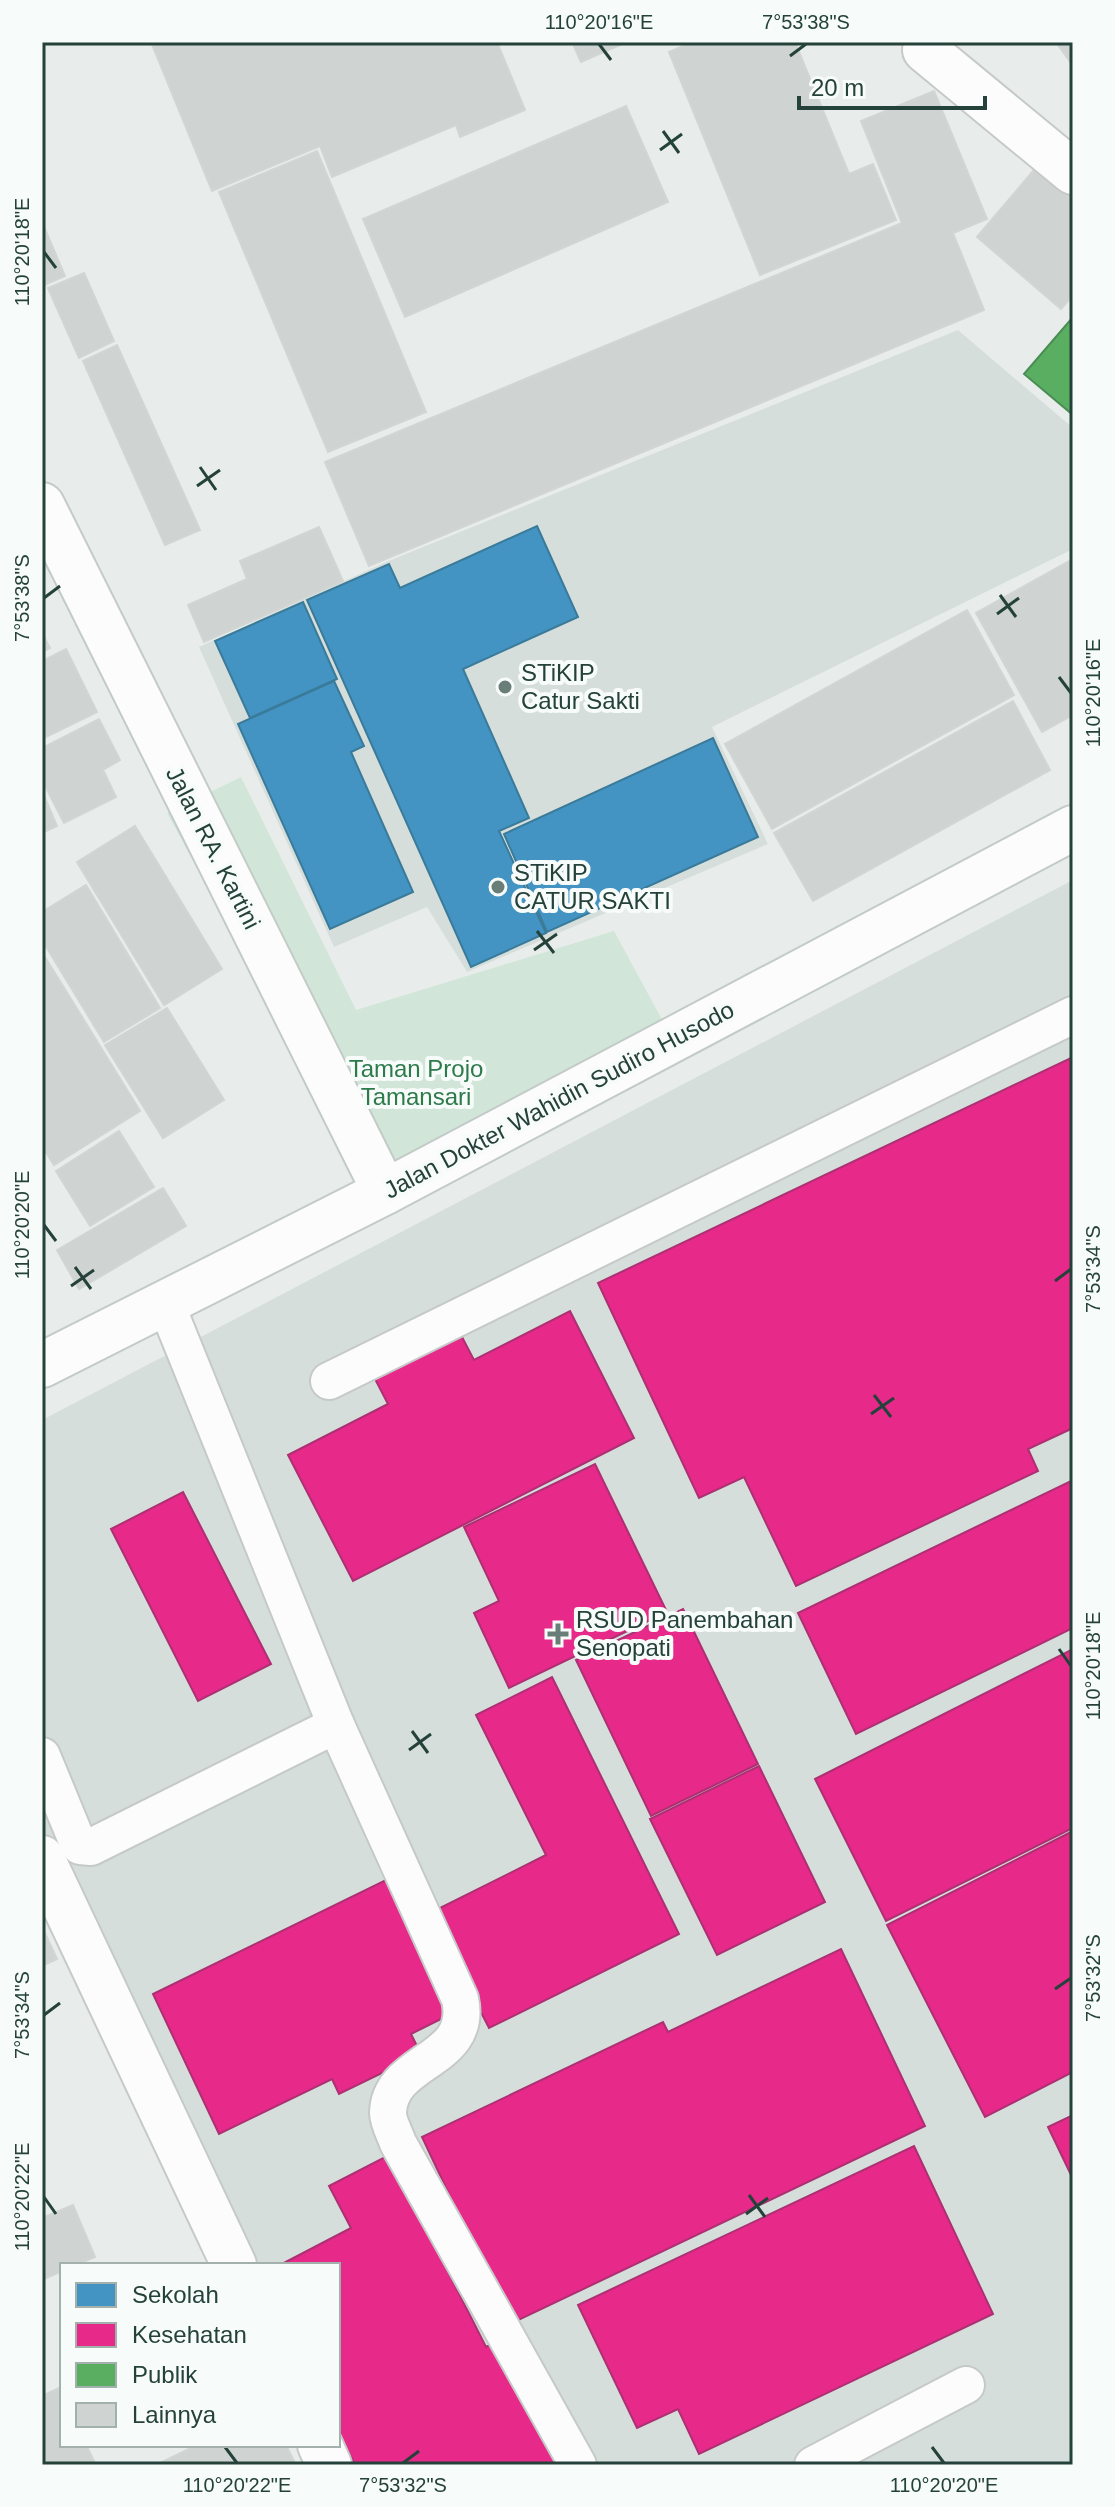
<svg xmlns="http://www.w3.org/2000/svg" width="1115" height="2507" font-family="Arial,sans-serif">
<rect width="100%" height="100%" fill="#e8edeb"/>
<g fill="#d6dedb">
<path d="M958 330 1073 428V549L712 727 768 844 467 972 427 907 334 947 199 647 386 562Z"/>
<path d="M1073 880V2465H312L338 2445V2265H225L42 1847V1420Z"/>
</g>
<path fill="#d1e6d8" d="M241 777 356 1010 614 931 678 1049 379 1199 167 813Z"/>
<g fill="#4393c3" stroke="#3a7b9a" stroke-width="2">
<path d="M537 526 578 617 463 669 529 818 499 831 546 933 471 967 307 600 389 564 400 588Z"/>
<path d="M303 602 337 679 250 718 215 641Z"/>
<path d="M334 681 364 746 351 752 413 892 330 929 238 724Z"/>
<path d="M713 738 758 837 547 932 504 834Z"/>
</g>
<g fill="#e7298a" stroke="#ac3072" stroke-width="2">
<path d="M1073 1057V1428L1028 1449 1038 1471 796 1586 744 1477 699 1498 598 1283Z"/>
<path d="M570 1311 634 1438 353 1581 288 1455 388 1404 375 1379 461 1335 474 1360Z"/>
<path d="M595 1464 667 1612 509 1688 474 1613 499 1601 464 1527Z"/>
<path d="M1073 1480V1628L856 1734 798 1613Z"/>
<path d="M183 1492 271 1664 198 1701 111 1529Z"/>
<path d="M683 1609 758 1764 651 1816 576 1660Z"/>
<path d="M1073 1649V1828L886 1921 815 1779Z"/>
<path d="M552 1677 679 1934 489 2028 430 1913 546 1855 476 1715Z"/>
<path d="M759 1766 825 1902 717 1955 650 1819Z"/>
<path d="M1073 1831V2072L985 2117 887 1925Z"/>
<path d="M390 1878 455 2012 411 2034 421 2054 339 2094 332 2079 219 2134 153 1994Z"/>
<path d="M841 1949 925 2126 510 2324 422 2137 663 2022 668 2032Z"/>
<path d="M1073 2115V2179L1048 2127Z"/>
<path d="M914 2146 993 2314 699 2454 678 2409 637 2428 578 2305Z"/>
<path d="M389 2155 486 2347 502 2339 566 2465H355L338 2431V2265H280L351 2228 329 2186Z"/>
</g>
<path fill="#5aae61" stroke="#4a8e55" stroke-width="2" d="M1073 317V415L1024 374Z"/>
<g fill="#cfd4d2" stroke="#d1d6d4" stroke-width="2">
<path d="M151 42H497L525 110 460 137 456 125 332 177 320 146 212 191Z"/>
<path d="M572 42H627L581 62Z"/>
<path d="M692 42H795L849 174 873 164 896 220 760 275 669 52Z"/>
<path d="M1056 42H1073V66Z"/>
<path d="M934 91 987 219 953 233 984 310 369 566 325 462 902 223 861 121Z"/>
<path d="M626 106 668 202 405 317 363 219Z"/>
<path d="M317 151 426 412 328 452 219 192Z"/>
<path d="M1039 164 1073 193V295L1061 309 977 237Z"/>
<path d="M42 222 65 276 42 286Z"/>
<path d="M84 273 114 341 79 358 48 288Z"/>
<path d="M117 345 200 530 165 545 83 361Z"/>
<path d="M319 527 343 581 204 642 188 605 247 579 240 561Z"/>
<path d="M1073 559V715L1042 732 976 613Z"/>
<path d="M967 610 1014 695 772 829 725 744Z"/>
<path d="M42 633 50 648 42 652Z"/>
<path d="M66 649 97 712 42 739V661Z"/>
<path d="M1013 701 1050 770 813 901 774 833Z"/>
<path d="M99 719 120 760 103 770 116 797 64 823 42 780V748Z"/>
<path d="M42 791 57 826 42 833Z"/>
<path d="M135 826 222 969 164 1005 77 862Z"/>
<path d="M86 885 160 1008 104 1042 42 940V912Z"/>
<path d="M45 957 140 1111 54 1165 42 1146V958Z"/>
<path d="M167 1008 224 1100 163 1138 105 1045Z"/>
<path d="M119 1131 154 1187 90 1226 56 1171Z"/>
<path d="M163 1188 186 1226 79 1289 57 1250Z"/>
<path d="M42 1927 57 1959 42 1966Z"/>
<path d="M73 2205 95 2257 76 2265H62V2271L42 2280V2218Z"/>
<path d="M59 2388 62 2395V2445H86L95 2463 90 2465H42V2396Z"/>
<path d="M197 2445H286L296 2465H156Z"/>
</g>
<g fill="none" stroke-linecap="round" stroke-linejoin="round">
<g stroke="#c5cac8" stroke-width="40">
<g id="lane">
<path d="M166 1304 336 1725 460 1999C474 2063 389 2058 388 2113 388 2122 395 2134 398 2143L578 2465"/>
<path d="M329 1381 1073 1015"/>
<path d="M42 1756 77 1841 80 1846 91 1847 336 1725"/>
<path d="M813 2465 966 2385"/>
</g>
</g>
<g stroke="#c5cac8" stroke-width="48">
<g id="street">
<path d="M925 50 1073 172"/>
<path d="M42 1858 234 2265"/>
<path d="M320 2445 329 2465"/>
</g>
</g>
<g stroke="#c3cbc8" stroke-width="48">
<g id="secondary">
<path d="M42 505 385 1192"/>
<path d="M42 1365 385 1192 1073 828"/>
</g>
</g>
<use href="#lane" stroke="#fcfcfc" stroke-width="36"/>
<use href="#street" stroke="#fcfcfc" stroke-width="44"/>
<use href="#secondary" stroke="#fcfcfc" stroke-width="44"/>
</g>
<path fill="none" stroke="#24423a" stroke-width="3" d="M599 44 611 60M790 56 806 44M663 131 679 153M660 150 682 134M44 252 56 268M200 467 216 490M197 486 220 470M1000 595 1016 617M44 598 60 586M997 614 1019 598M1059 677 1071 693M537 931 554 953M534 950 557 934M44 1225 56 1241M75 1267 91 1289M1055 1281 1071 1269M71 1286 94 1270M874 1395 891 1417M871 1414 894 1398M1059 1649 1071 1666M412 1731 428 1753M409 1750 431 1734M1055 1989 1071 1978M44 2015 60 2003M749 2195 765 2217M44 2197 56 2214M746 2214 768 2198M225 2447 237 2463M932 2447 944 2463M403 2463 419 2451"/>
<g fill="#697e78" stroke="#f7fbf9" stroke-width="3">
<circle cx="505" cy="687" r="8"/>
<circle cx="498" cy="887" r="8"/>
<path d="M554 1622h8v8h8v8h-8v8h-8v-8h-8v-8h8z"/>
</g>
<g text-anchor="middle" stroke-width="8" stroke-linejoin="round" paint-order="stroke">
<g font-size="24" fill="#24423a" stroke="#f7fbf9" text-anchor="start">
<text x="521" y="681">STiKIP<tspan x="521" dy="28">Catur Sakti</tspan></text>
<text x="514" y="881">STiKIP<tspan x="514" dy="28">CATUR SAKTI</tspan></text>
<text x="576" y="1628">RSUD Panembahan<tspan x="576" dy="28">Senopati</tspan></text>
</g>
<g font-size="24" fill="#24423a" stroke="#f7fbf9">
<text transform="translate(213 848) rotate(63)" y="8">Jalan RA. Kartini</text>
<text transform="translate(559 1100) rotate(-28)" y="8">Jalan Dokter Wahidin Sudiro Husodo</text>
</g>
<g font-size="24" fill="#2d7a4b" stroke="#f7fbf9">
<text x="416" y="1077">Taman Projo<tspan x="416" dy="28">Tamansari</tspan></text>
</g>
</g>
<rect width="1115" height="2507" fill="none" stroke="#f7fbf9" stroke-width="88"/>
<rect x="60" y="2263" width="280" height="184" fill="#f7fbf9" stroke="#a3b1ad" stroke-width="2"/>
<rect x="76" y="2283" width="40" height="24" fill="#4393c3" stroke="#a3b1ad" stroke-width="2"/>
<text x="132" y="2303" font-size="24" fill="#24423a">Sekolah</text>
<rect x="76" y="2323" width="40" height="24" fill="#e7298a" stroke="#a3b1ad" stroke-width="2"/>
<text x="132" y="2343" font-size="24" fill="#24423a">Kesehatan</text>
<rect x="76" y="2363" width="40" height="24" fill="#5aae61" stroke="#a3b1ad" stroke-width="2"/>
<text x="132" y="2383" font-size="24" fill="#24423a">Publik</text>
<rect x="76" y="2403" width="40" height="24" fill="#cfd4d2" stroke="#a3b1ad" stroke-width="2"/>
<text x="132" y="2423" font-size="24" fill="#24423a">Lainnya</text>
<path d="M799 96v12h186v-12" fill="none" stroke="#24423a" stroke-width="4"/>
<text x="811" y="96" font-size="24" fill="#24423a" stroke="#f7fbf9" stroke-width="6" paint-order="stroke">20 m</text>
<rect x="44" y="44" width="1027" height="2419" fill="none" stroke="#24423a" stroke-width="3"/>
<g font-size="20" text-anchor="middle" fill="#24423a">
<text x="599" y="29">110°20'16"E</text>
<text x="806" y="29">7°53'38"S</text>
<text transform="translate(22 252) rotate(-90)" y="7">110°20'18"E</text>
<text transform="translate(22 598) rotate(-90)" y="7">7°53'38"S</text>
<text transform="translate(1093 693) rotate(-90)" y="7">110°20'16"E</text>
<text transform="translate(22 1225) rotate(-90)" y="7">110°20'20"E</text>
<text transform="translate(1093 1269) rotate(-90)" y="7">7°53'34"S</text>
<text transform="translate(1093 1666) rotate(-90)" y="7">110°20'18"E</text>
<text transform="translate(1093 1978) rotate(-90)" y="7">7°53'32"S</text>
<text transform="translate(22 2015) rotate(-90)" y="7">7°53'34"S</text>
<text transform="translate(22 2197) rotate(-90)" y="7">110°20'22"E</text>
<text x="237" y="2492">110°20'22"E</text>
<text x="403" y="2492">7°53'32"S</text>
<text x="944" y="2492">110°20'20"E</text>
</g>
</svg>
